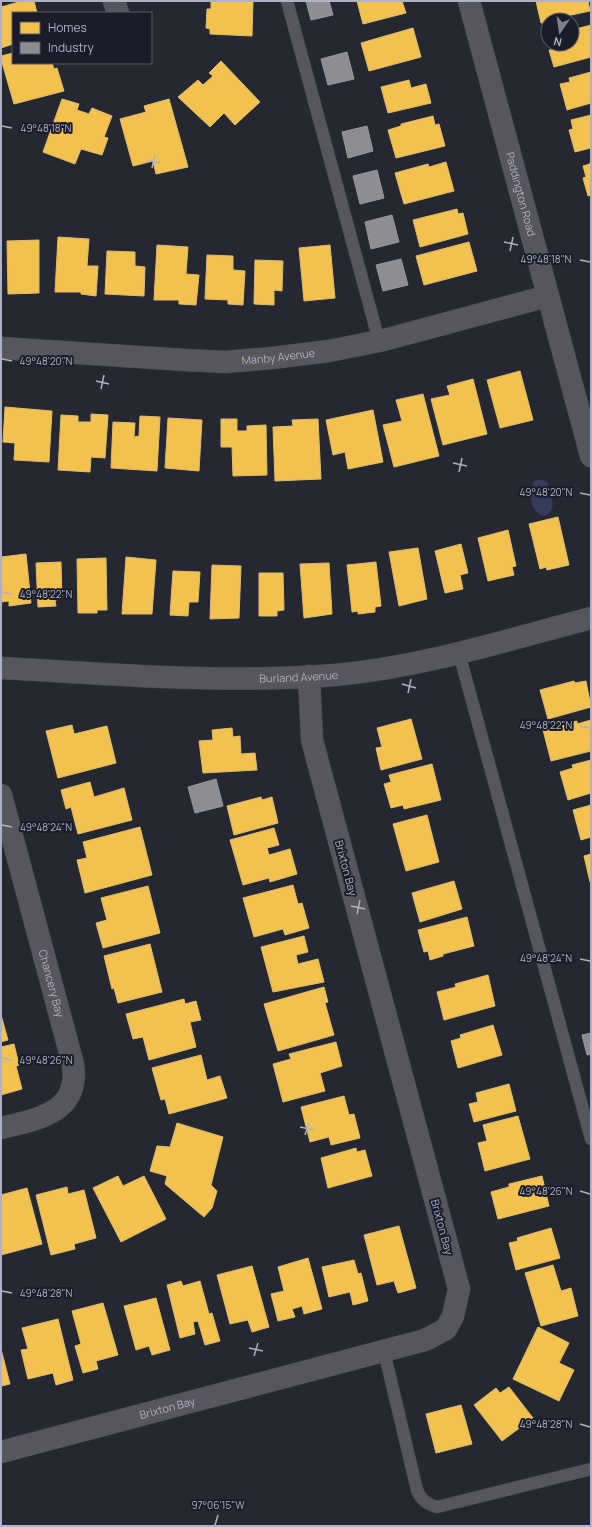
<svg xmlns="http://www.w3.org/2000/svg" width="592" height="1527" font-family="Manrope,sans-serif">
<rect width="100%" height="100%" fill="#262831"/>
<path fill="#373b59" d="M536 480H542L547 482C550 494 559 509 545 516 531 516 526 488 536 480Z"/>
<g fill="#f2c14e" stroke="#debc71">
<path d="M22 1H34L37 13H13V44L1 48V7Z"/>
<path d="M211 1H253L252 36 210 34V29L206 28 207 9H211Z"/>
<path d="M357 1H402L406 13 363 24Z"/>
<path d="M536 1H588L590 11 548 20V22L541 23Z"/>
<path d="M591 25V57L554 67 549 50H552L550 44H572V30Z"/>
<path d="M413 28 421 57 369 71 361 43Z"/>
<path d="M13 53V63H52L54 69 57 68 64 91 14 104 1 59V56Z"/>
<path d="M221 61 260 102 235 125 224 113 210 127 178 97 198 80 203 85 213 76 209 73Z"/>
<path d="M591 72V103L567 110 560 84 570 82 569 78Z"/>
<path d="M409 80 411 88 426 84 431 103 388 113 381 87Z"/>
<path d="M62 99 79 104 77 110 89 114 92 108 112 116 104 137 108 138 102 155 81 149 75 164 43 152Z"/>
<path d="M169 99 188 167 156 174 153 161 133 166 120 119 146 112 144 106Z"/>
<path d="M591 115V148L575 152 569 130 573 129 571 120Z"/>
<path d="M433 116 435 125 439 124 445 146 396 158 388 130 401 126V124Z"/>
<path d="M446 162 454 191 404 204 395 173 428 164 429 167Z"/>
<path d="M590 162H591V195L588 196 583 178 586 177 583 166 590 164Z"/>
<path d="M457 209 458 214 463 213 468 234 420 247 413 220Z"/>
<path d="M58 237 89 239 87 266H98L96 296 81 294V292H55Z"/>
<path d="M39 240V293L8 294 7 241Z"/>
<path d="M469 242 477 271 424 285 416 256Z"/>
<path d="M157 245 188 247 186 274 199 275 196 305 179 304V300H154Z"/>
<path d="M330 245 335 298 304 301 299 248Z"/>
<path d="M107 251 135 252V266L145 267 144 296 105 294Z"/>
<path d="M207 255 233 256V270L245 271 243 305 228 304V300L205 299Z"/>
<path d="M255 260 283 261 282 291 274 290V305L254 304Z"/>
<path d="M520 371 533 420 500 428 487 380Z"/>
<path d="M473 379 487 434 443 445 431 399 450 395 447 386Z"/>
<path d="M423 394 439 456 394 467 383 425 402 421 396 400Z"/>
<path d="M5 407 52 411 49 462 14 460 15 443 3 442Z"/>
<path d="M373 410 383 462 348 469 345 452 333 455 326 420Z"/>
<path d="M91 414 108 415 105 458 91 457 90 472 58 470 61 415 78 416V422H91Z"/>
<path d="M140 416 160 417 157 471 111 468 113 422 135 423 134 437 139 436Z"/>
<path d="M168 418 202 420 199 471 165 468Z"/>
<path d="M221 419H237V431H247V426L266 425 267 475 233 476 232 447H221Z"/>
<path d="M318 419 321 479 275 481 273 427 293 426 292 420Z"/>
<path d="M558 517 569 565 547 570 546 567 540 569 529 524Z"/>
<path d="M508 530 516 566 512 567 514 575 488 581 478 538Z"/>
<path d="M461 544 468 573 460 575 463 589 445 593 435 551Z"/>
<path d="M418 548 427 599 399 606 389 552Z"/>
<path d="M26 554 31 603 9 606V601L1 602V557Z"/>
<path d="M126 557 156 560 152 614H122Z"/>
<path d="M106 558 107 610H97V613H78L77 559Z"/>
<path d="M61 562 62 599 55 600 56 606 38 607 36 563Z"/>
<path d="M376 562 381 606 375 607V612L358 614V611L352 612 347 565Z"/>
<path d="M329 563 332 614 304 618 300 564Z"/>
<path d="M212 565 241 566 239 618 210 619Z"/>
<path d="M173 571 200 572 198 602H189L188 616 170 615Z"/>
<path d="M259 573H283L284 610 277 611V616H259Z"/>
<path d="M574 681 575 683 586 681 591 707 548 719 540 690Z"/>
<path d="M411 719 422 759 381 770 376 748 382 747 377 728Z"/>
<path d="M591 720V751L551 761 543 730 577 721V724Z"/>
<path d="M72 725 74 734 107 726 116 763 58 778 46 731Z"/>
<path d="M232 728 233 737 240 736 241 754 255 753 257 770 203 773 199 741 213 740 212 730Z"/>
<path d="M591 760V793L568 800 560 772 573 768 572 765Z"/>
<path d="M432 764 441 800 404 809 403 805 391 808 384 784 391 782 389 775Z"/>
<path d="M90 782 94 797 124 788 132 820 78 834 71 807 66 809 61 790Z"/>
<path d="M261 797 262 800 272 797 278 823 234 835 227 806Z"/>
<path d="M591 805V837L581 840 573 810Z"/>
<path d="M427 815 439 862 406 871 393 824Z"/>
<path d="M140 827 152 875 85 893 77 860 87 858 83 842Z"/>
<path d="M274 828 279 845 267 848 269 855 290 849 297 874 270 882 269 878 243 885 230 840Z"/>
<path d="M591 854V881L590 882 584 856Z"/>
<path d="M454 881 462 909 420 922 412 893Z"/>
<path d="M293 885 298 904 302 903 309 928 285 935 283 929 254 937 243 898Z"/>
<path d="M148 886 160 933 103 948 96 923 107 920 101 898Z"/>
<path d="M467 917 474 946 443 954V956L430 960 428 951 424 952 418 930Z"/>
<path d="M304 936 308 952 296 955 298 964 318 959 324 982 273 992 261 947Z"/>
<path d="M150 944 162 992 118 1003 114 988 112 989 104 956Z"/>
<path d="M488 975 495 1006 444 1020 437 992 456 987 455 984Z"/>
<path d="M324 987 328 1002 325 1003 334 1035 278 1051 264 1004Z"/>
<path d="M184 999 185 1004 196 1001 201 1020 190 1022 196 1047 149 1060 143 1037 133 1039 126 1014Z"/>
<path d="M1 1015 8 1040 1 1042Z"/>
<path d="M493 1025 502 1055 458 1068 451 1041 461 1038 460 1035Z"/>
<path d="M336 1042 342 1066 320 1073 325 1091 283 1102 273 1064 291 1059 289 1054Z"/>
<path d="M14 1044 19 1065 16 1066 22 1089 1 1095V1047Z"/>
<path d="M201 1055 207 1080 220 1076 227 1098 169 1114 165 1099 161 1100 152 1068Z"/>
<path d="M509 1084 516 1111 474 1122 469 1104 478 1102 476 1093Z"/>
<path d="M344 1096 349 1115 354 1114 360 1138 331 1145 329 1137 310 1142 301 1107Z"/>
<path d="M518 1116 530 1159 485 1171 478 1143 487 1141 483 1125Z"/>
<path d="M177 1123 223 1137 211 1185 217 1191 212 1208 204 1217 165 1184 167 1176 150 1171 157 1146 170 1147Z"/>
<path d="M356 1148 357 1152 365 1150 372 1176 328 1188 321 1158Z"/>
<path d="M118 1176 123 1186 144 1176 166 1219 121 1242 93 1188Z"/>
<path d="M542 1176 549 1206 498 1219 491 1192 509 1187V1184Z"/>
<path d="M67 1187 68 1194 84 1190 96 1238 74 1244 75 1249 51 1255 36 1195Z"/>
<path d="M27 1188 42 1244 1 1255V1195Z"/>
<path d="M399 1226 416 1288 398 1293 394 1281 377 1285 364 1235Z"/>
<path d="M551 1228 560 1258 516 1270 509 1243 518 1241 517 1238Z"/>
<path d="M308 1258 322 1309 304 1314 302 1306 292 1309 295 1317 278 1321 271 1294 284 1291 278 1267Z"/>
<path d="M354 1260 358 1274 361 1273 368 1301 353 1305 350 1292 329 1297 322 1267Z"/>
<path d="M553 1265 561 1291 571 1288 578 1316 541 1326 525 1273Z"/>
<path d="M252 1266 269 1327 252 1332 248 1320 230 1324 217 1275Z"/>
<path d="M181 1281 183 1286 200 1281 209 1314 212 1313 220 1341 205 1345 198 1321 193 1322 195 1334 180 1338 167 1285Z"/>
<path d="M156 1298 170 1350 152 1355 149 1346 136 1350 124 1306Z"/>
<path d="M103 1303 118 1355 96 1361 98 1369 83 1373 75 1346 81 1344 72 1311Z"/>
<path d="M58 1319 73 1380 56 1385 53 1373 28 1379 21 1350 28 1349 22 1328Z"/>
<path d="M538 1327 569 1343 559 1363 574 1370 559 1401 513 1379Z"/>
<path d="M1 1349 10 1384 1 1386Z"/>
<path d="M509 1387 533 1418 502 1441 474 1405 496 1388 500 1393Z"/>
<path d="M461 1405 472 1444 436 1453 426 1414Z"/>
</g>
<g fill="#8d8d92" stroke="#9898a0">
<path d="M306 1H329L333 15 311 20Z"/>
<path d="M347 52 354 79 328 85 321 59Z"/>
<path d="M367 126 373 151 348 158 342 132Z"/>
<path d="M377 170 384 198 360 204 353 176Z"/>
<path d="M392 215 399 242 371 249 365 222Z"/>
<path d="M401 259 408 285 383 291 376 265Z"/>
<path d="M216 779 223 806 195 813 188 787Z"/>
<path d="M591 1033V1054L587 1055 582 1035Z"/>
</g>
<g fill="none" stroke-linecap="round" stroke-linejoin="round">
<g stroke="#42434a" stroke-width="13">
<g id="service">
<path d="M287 1 379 341"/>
<path d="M459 653 591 1139"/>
<path d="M384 1351 417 1490C421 1500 427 1504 437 1507L591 1469"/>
</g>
</g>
<g stroke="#42434a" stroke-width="23">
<g id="minor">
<path d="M114 1 118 13"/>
<path id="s1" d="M1 348 185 360 226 362 272 358 329 351 384 340 548 296"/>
<path id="s2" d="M1 795 73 1064C80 1113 38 1119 1 1128"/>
<path id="s3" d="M1 1452 425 1340 446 1329 453 1316 459 1289 312 740 309 676"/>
</g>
</g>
<g stroke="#42434a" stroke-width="23">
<g id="tertiary">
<path id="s4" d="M469 1 591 456"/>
<path id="s5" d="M1 668C113 674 224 684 335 675 422 667 507 640 591 618"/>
</g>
</g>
<use href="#service" stroke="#56565f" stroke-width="12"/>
<use href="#minor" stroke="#56565f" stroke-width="22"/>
<use href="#tertiary" stroke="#56565f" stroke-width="22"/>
</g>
<path fill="none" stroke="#b0b1c2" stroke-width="1.5" d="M2 126 12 128M147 160 160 163M152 168 155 154M504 242 518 245M510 251 513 237M580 260 590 262M2 359 12 361M96 381 109 384M101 389 104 375M453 463 467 466M459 472 462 458M580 493 590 495M2 592 12 594M402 684 416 688M408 693 411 679M580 726 590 728M2 825 12 827M351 906 365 909M357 914 360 900M580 959 590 961M2 1058 12 1060M300 1127 314 1130M305 1135 309 1122M580 1191 590 1194M2 1291 12 1293M249 1348 263 1351M254 1356 258 1343M580 1424 590 1427M215 1525 218 1515"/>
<g text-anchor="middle" stroke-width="4" stroke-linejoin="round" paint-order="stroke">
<g font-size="11" fill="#b0b1c2" stroke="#1b1c2a">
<text dy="4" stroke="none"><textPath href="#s4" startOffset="200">Paddington Road</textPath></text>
<text dy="4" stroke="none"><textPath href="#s1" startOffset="278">Manby Avenue</textPath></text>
<text dy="4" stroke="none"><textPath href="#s5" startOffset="298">Burland Avenue</textPath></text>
<text transform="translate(346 868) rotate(75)" y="4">Brixton Bay</text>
<text dy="4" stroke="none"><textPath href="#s2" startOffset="195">Chancery Bay</textPath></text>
<text transform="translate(442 1227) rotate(75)" y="4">Brixton Bay</text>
<text dy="4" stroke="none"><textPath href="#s3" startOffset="172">Brixton Bay</textPath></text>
</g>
</g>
<g font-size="10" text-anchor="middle" fill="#b0b1c2" stroke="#1b1c2a" stroke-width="4" stroke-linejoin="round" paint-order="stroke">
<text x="46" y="132">49°48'18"N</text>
<text x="546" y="263">49°48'18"N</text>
<text x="46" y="365">49°48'20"N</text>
<text x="546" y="496">49°48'20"N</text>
<text x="46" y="598">49°48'22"N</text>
<text x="546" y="729">49°48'22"N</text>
<text x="46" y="831">49°48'24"N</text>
<text x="546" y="962">49°48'24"N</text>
<text x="46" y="1064">49°48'26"N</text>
<text x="546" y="1195">49°48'26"N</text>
<text x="46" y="1297">49°48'28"N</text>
<text x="546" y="1428">49°48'28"N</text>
<text x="218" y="1509">97°06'15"W</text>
</g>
<rect width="592" height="1527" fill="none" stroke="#b0b1c2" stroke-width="4"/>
<rect x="12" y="12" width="140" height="52" fill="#1b1c2a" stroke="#575867"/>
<rect x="20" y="22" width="20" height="12" fill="#f2c14e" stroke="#575867"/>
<text x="48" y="32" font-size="12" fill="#b0b1c2">Homes</text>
<rect x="20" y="42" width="20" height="12" fill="#8d8d92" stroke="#575867"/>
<text x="48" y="52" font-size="12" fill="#b0b1c2">Industry</text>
<g transform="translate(560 32) rotate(193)"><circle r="19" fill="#1b1c2a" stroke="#575867"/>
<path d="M0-3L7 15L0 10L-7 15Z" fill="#80818f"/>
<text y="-6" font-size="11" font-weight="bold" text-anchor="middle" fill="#b0b1c2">N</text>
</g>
</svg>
